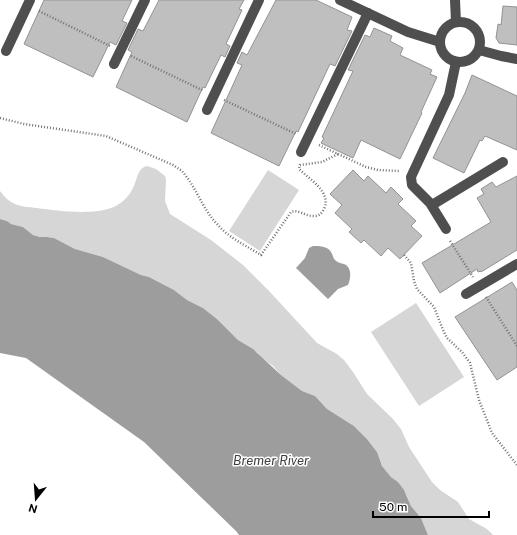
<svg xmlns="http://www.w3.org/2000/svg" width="517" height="535" font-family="'Public Sans',sans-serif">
<rect width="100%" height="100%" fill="#fff"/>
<g fill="#d6d6d6">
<path d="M147 166 156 169 165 176 166 180 165 201 170 214 211 240 243 265 270 292 317 343 337 354 344 360 353 372 367 394 393 419 401 429 409 447 432 482 440 490 458 502 469 519 487 529 493 535H428L421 518 411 506 407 496 398 482 391 477 382 466 377 452 367 439 354 426 327 409 315 396 302 391 281 375 273 366 262 358 258 353 238 340 217 319 203 308 187 300 174 290 149 277 141 275 103 257 75 249 54 238 47 237H40L33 235 23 227 11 224 7 221 0 219V191C4 196 7 200 13 203 20 207 29 207 37 208 59 211 96 216 116 206 123 202 130 195 133 188 137 181 137 168 147 166Z"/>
<path d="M268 170 299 190 260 251 229 231Z"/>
<path d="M416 303 464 377 419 406 371 332Z"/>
</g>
<g fill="#9d9d9d">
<path d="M0 219 7 221 11 224 23 227 33 235 40 237H47L54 238 75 249 103 257 141 275 149 277 174 290 187 300 203 308 217 319 238 340 253 349 281 375 302 391 315 396 327 409 354 426 367 439 377 452 382 466 391 477 398 482 404 490 411 506 421 518 428 535H239L236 531 144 442 26 358 0 353Z"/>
<path d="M313 246C318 246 328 246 331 252 333 255 333 258 335 260 338 263 341 263 344 264 352 267 351 278 348 285L338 289 328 299 296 268 305 258 309 248Z"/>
</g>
<g fill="#bfbfbf" stroke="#939393">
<path d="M44 0H132L122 21 127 23 116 45 110 42 93 77 24 44Z"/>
<path d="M159 0H244L239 9 242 10 226 44 230 46 225 57 221 55 205 88 203 87 187 122 116 87 132 52 128 50 138 29 143 31Z"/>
<path d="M276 0H316L352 17 347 30 352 31 335 66 330 64 298 132 296 131 279 166 211 133 242 65 237 63 242 52 247 55Z"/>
<path d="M503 6 517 7V45L499 43 496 38 498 24 501 25Z"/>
<path d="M374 28 392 36 390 41 403 48 400 55 432 70 430 74 437 77 421 112 422 113 400 159 361 140 353 158 321 143 324 138 322 137 353 71 348 70 365 35 370 37Z"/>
<path d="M472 75 517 96V150L485 136 482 141 480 140 464 173 433 158 465 93Z"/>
<path d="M353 170 364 181 368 176 386 193 391 187 403 199 398 204 416 221 411 226 422 236 400 259 388 248 381 256 364 240 361 243 349 232 352 229 335 213 342 205 330 194Z"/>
<path d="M517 176V250L481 272V271L478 272 477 269 440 293 422 263 491 222 477 198 484 194 481 189 492 182 496 187Z"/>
<path d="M512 282 517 290V367L497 380 455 317Z"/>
</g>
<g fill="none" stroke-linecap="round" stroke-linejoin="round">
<g stroke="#717171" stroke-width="2.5" stroke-dasharray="1 2" stroke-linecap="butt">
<path d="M39 11 110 46"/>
<path d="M131 56 204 91"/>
<path d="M224 100 296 134"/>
<path d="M0 118 24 124 106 136 173 165 182 171 186 176C198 192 204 211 218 225 229 238 247 246 261 255L291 212C299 209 306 217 315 216 319 216 322 213 324 209 332 192 309 179 299 169L300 165 322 162 338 154"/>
<path d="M319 145 366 167 378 170 400 171"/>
<path d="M450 241 473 277"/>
<path d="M404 255 411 263 414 281 417 289 434 307 443 330 447 338 462 352 470 363 479 400 492 433 517 465"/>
<path d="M486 297 517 346"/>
</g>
<g stroke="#4f4f4f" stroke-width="10">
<path d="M340 0 408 32 440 42"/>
<path d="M455 0 456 22"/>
<circle cx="460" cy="42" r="20"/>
<path d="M479 50 501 56 517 59"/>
<path d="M6 51 30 0"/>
<path d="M114 64 145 0"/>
<path d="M207 110 259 0"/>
<path d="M301 152 368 13"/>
<path d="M432 205 503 162"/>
<path d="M446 229 430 203 412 185 411 177 449 95 456 62"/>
<path d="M466 294 517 264"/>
</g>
</g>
<g text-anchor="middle" stroke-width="3" stroke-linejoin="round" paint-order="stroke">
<g font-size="13" font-style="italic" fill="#3e3e3e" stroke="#fff">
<text x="271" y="465">Bremer River</text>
</g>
</g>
<g transform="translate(36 499) rotate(197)" stroke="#ffffff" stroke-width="3" paint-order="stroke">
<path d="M0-3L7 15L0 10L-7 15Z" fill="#000000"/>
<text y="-6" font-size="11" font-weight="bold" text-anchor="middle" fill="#000000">N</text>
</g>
<path d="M373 511v6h116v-6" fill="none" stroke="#000000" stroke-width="2"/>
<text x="379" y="511" font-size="12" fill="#000000" stroke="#ffffff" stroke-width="3" paint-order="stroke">50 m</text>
</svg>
